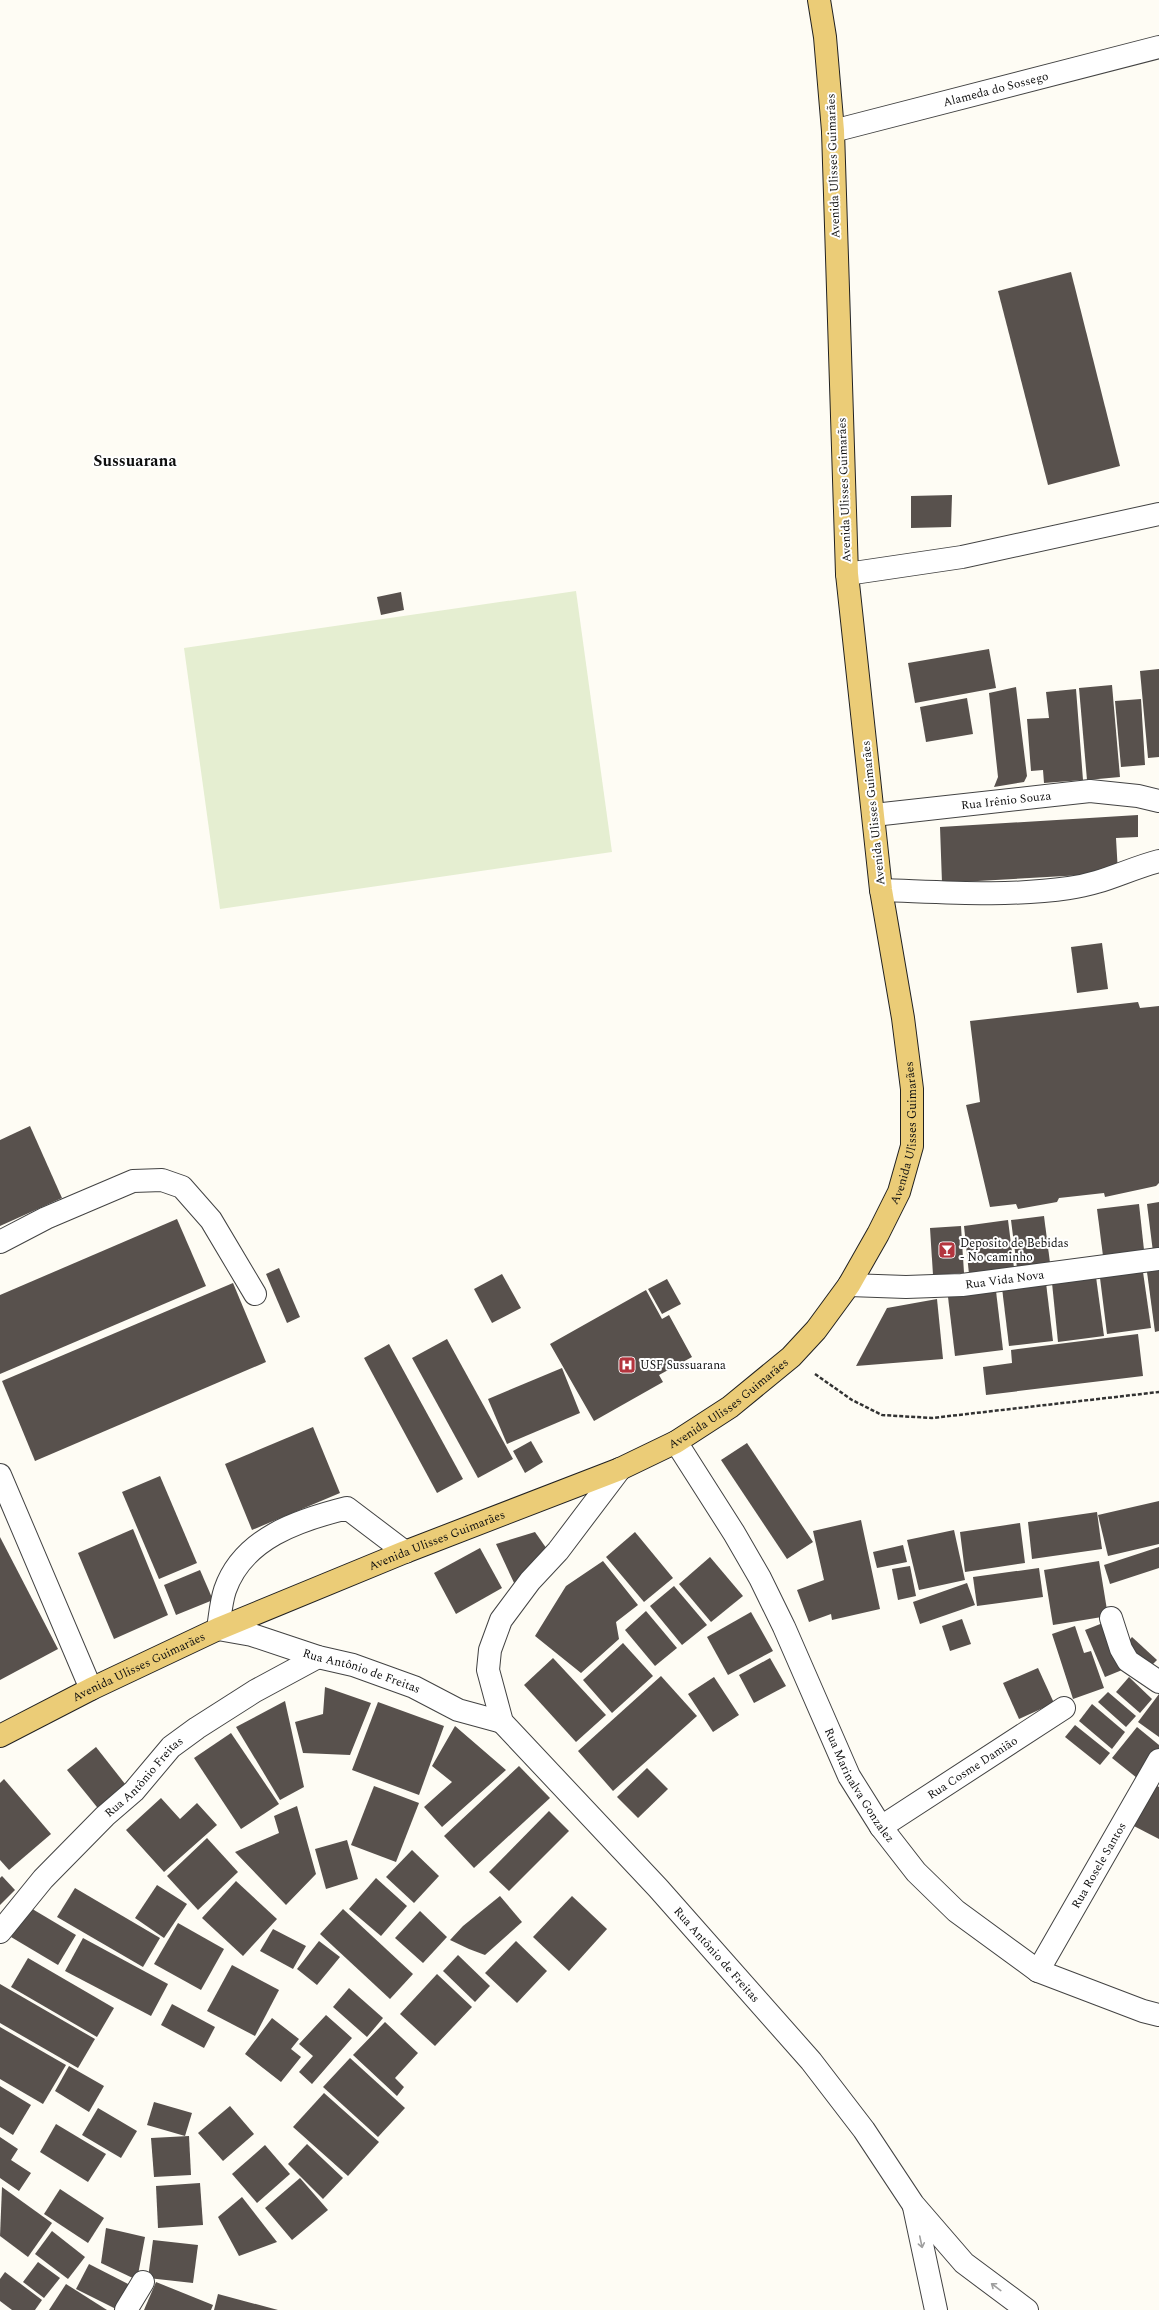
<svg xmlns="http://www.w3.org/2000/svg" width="1159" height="2310" font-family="Spectral,serif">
<rect width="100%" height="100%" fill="#fefcf4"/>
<path fill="#e5eed1" d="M576 591 612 852 220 909 184 648Z"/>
<g fill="#58514d">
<path d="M1071 272 1120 466 1048 485 998 291Z"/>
<path d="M952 495 951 527 911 528V496Z"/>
<path d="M401 592 404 610 381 615 377 597Z"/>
<path d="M989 649 996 688 915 703 908 663Z"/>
<path d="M1159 669V757L1148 758 1140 671Z"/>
<path d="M1112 685 1120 777 1087 780 1079 688Z"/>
<path d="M1016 687 1027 776 1024 782 994 787 998 777 989 693Z"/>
<path d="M1076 689 1083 780 1044 783 1043 770 1031 771 1027 719 1049 718 1046 692Z"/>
<path d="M967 698 973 734 926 742 920 707Z"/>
<path d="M1141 699 1145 765 1121 767 1115 701Z"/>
<path d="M1138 815V837L1116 838 1118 873 942 883 940 827Z"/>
<path d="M1102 943 1108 989 1077 993 1071 947Z"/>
<path d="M1138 1002 1140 1008 1159 1006V1183L1156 1186 1105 1197 1104 1193 1059 1198 1057 1202 1018 1209 1016 1204 990 1207 966 1105 980 1102 970 1021Z"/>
<path d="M30 1126 62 1198 0 1226V1140Z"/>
<path d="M1159 1202V1251L1153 1252 1147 1204Z"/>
<path d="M1139 1204 1144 1250 1103 1256 1097 1209Z"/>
<path d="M1044 1216 1050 1263 1017 1268 1011 1220Z"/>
<path d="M177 1219 206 1286 0 1374V1295Z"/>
<path d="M1008 1220 1014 1268 969 1274 964 1226Z"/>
<path d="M961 1226 964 1273 933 1275 930 1228Z"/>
<path d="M279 1268 300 1317 287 1323 266 1274Z"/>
<path d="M1159 1270V1331L1155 1332 1147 1272Z"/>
<path d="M1143 1272 1151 1328 1107 1334 1100 1278Z"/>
<path d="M502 1274 521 1308 492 1323 474 1289Z"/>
<path d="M1096 1277 1104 1336 1058 1342 1052 1283Z"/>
<path d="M667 1279 681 1304 662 1314 648 1289Z"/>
<path d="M233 1283 266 1362 35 1461 2 1381Z"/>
<path d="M1046 1283 1053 1341 1009 1346 1002 1288Z"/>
<path d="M646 1290 662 1319 669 1315 692 1357 659 1375 663 1382 594 1421 550 1344Z"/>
<path d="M996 1291 1003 1350 955 1356 948 1297Z"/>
<path d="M937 1299 943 1359 856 1366 887 1308Z"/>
<path d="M1138 1334 1143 1376 986 1395 983 1367 1012 1363 1011 1350Z"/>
<path d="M447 1339 513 1459 478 1478 412 1358Z"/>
<path d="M389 1344 463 1479 437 1493 364 1358Z"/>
<path d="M562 1368 580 1413 507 1444 488 1399Z"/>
<path d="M313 1427 340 1493 252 1530 225 1464Z"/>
<path d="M531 1441 543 1462 525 1473 513 1451Z"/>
<path d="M747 1443 813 1542 787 1559 721 1460Z"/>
<path d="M160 1476 197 1563 159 1579 122 1492Z"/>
<path d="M1159 1501V1544L1108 1556 1098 1515Z"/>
<path d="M1097 1512 1102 1549 1032 1559 1028 1522Z"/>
<path d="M861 1520 880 1609 832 1620 831 1614 809 1622 797 1590 824 1580 813 1531Z"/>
<path d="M1020 1523 1025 1563 965 1572 960 1532Z"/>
<path d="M133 1529 168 1615 114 1639 78 1553Z"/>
<path d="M954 1530 965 1580 919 1590 907 1540Z"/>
<path d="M535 1532 549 1552 515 1585 496 1544Z"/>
<path d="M635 1532 673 1578 644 1602 606 1557Z"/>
<path d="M0 1537 58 1649 0 1680Z"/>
<path d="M903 1545 907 1562 877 1568 873 1552Z"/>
<path d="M1159 1547V1568L1110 1584 1104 1565Z"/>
<path d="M480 1548 502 1588 456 1614 434 1573Z"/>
<path d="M710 1557 743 1596 711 1622 679 1584Z"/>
<path d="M603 1561 638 1605 616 1622 619 1639 581 1673 535 1636 566 1586Z"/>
<path d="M1099 1561 1108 1616 1053 1625 1044 1570Z"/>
<path d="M910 1566 916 1596 898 1600 892 1569Z"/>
<path d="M1039 1568 1043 1597 977 1606 973 1577Z"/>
<path d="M200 1570 213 1600 176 1615 164 1585Z"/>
<path d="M967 1583 975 1605 920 1624 913 1602Z"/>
<path d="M674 1586 707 1625 682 1645 650 1606Z"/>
<path d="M646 1611 677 1648 655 1666 625 1630Z"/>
<path d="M751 1612 773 1651 728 1675 707 1637Z"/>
<path d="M962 1619 971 1644 950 1651 942 1626Z"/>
<path d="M1108 1621 1127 1668 1105 1677 1085 1630Z"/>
<path d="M1075 1626 1084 1653 1091 1651 1104 1688 1073 1699 1052 1634Z"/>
<path d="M1132 1637 1157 1660 1147 1670 1123 1648Z"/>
<path d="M623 1643 653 1676 612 1713 583 1680Z"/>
<path d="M553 1658 606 1715 576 1742 524 1685Z"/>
<path d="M770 1658 786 1686 754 1703 739 1675Z"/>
<path d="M1038 1668 1054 1703 1019 1719 1003 1683Z"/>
<path d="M661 1676 697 1716 613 1791 578 1751Z"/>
<path d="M714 1677 739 1715 713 1732 688 1694Z"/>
<path d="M1129 1677 1152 1699 1140 1713 1116 1692Z"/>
<path d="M325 1687 371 1703 350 1755 303 1753 295 1722 323 1714Z"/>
<path d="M1108 1692 1136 1716 1126 1727 1098 1702Z"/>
<path d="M1159 1694V1737L1138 1722Z"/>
<path d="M285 1701 304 1787 280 1800 236 1727Z"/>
<path d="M378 1702 444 1726 419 1795 352 1770Z"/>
<path d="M1092 1704 1125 1732 1112 1749 1079 1721Z"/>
<path d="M1075 1725 1110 1753 1100 1765 1065 1737Z"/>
<path d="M455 1726 506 1770 442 1827 424 1807 452 1782 432 1766Z"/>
<path d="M1137 1727 1159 1745V1750L1137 1778 1112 1758Z"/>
<path d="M231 1733 279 1804 241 1829 194 1758Z"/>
<path d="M96 1747 129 1789 101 1812 67 1770Z"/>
<path d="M519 1766 550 1798 474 1868 444 1836Z"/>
<path d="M647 1768 668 1789 638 1818 617 1797Z"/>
<path d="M4 1779 51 1834 9 1870 0 1860V1783Z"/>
<path d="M1152 1783 1159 1787V1839L1130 1824Z"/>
<path d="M374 1786 419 1803 396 1862 351 1845Z"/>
<path d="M161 1798 180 1819 197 1803 217 1825 164 1872 126 1830Z"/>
<path d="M297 1806 316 1874 286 1905 235 1852 279 1833 274 1816Z"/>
<path d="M549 1811 569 1831 509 1891 489 1872Z"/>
<path d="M207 1838 238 1872 198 1910 167 1876Z"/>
<path d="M347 1840 358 1879 326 1889 315 1849Z"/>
<path d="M412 1850 439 1876 414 1903 386 1877Z"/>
<path d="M2 1876 15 1890 0 1905V1878Z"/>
<path d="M376 1878 407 1906 381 1936 349 1909Z"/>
<path d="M236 1881 277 1919 243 1956 202 1918Z"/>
<path d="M157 1885 187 1904 164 1938 135 1918Z"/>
<path d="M75 1888 160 1938 143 1967 57 1917Z"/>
<path d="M500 1896 522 1922 485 1955 469 1949 450 1940 463 1926Z"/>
<path d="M572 1896 607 1929 569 1971 533 1937Z"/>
<path d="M29 1907 76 1935 58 1965 11 1937Z"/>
<path d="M343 1909 413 1974 390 1999 320 1934Z"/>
<path d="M420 1911 447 1937 423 1963 395 1938Z"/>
<path d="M178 1923 224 1949 201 1990 154 1964Z"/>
<path d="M273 1929 306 1946 293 1969 260 1951Z"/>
<path d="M83 1938 168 1984 151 2016 65 1971Z"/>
<path d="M319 1941 340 1957 317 1985 297 1969Z"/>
<path d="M516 1941 547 1971 517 2003 485 1973Z"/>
<path d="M458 1955 490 1986 475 2002 443 1971Z"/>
<path d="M28 1958 114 2008 97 2037 11 1987Z"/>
<path d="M232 1965 279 1990 255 2036 207 2011Z"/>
<path d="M437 1974 472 2007 435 2046 400 2014Z"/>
<path d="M0 1984 95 2039 78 2068 0 2023Z"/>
<path d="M349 1988 383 2018 367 2037 333 2007Z"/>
<path d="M172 2004 215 2027 204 2048 161 2025Z"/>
<path d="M326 2015 352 2038 312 2084 299 2072 313 2056 299 2044Z"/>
<path d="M272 2018 299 2039 291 2049 301 2057 281 2082 245 2054Z"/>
<path d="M385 2022 418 2053 395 2078 404 2087 397 2096 353 2055Z"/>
<path d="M0 2027 66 2065 43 2104 0 2079Z"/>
<path d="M350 2058 405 2108 378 2137 323 2087Z"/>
<path d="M69 2066 104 2086 89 2112 55 2091Z"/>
<path d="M0 2086 31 2105 13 2135 0 2127Z"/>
<path d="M324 2093 379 2142 348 2176 293 2127Z"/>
<path d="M154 2102 192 2113 185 2136 147 2125Z"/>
<path d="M230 2106 254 2134 223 2161 198 2133Z"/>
<path d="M98 2108 137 2131 121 2158 82 2135Z"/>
<path d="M56 2124 106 2154 88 2182 40 2152Z"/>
<path d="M189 2136 191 2175 154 2177 151 2138Z"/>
<path d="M0 2137 18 2149 11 2160 31 2173 19 2191 0 2178Z"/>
<path d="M307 2144 343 2178 323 2199 288 2164Z"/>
<path d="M265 2145 290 2174 257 2203 232 2174Z"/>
<path d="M300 2178 328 2210 292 2240 265 2208Z"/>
<path d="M200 2183 203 2225 158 2228 156 2186Z"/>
<path d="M2 2187 52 2223 28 2257 0 2236Z"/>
<path d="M60 2189 104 2218 88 2243 44 2214Z"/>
<path d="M242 2197 277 2242 239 2256 218 2217Z"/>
<path d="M106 2228 145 2237 137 2280 101 2263Z"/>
<path d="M52 2231 85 2257 68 2279 35 2254Z"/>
<path d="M153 2240 198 2245 193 2283 148 2278Z"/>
<path d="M38 2262 60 2278 44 2298 23 2282Z"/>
<path d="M89 2264 134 2287 118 2310 76 2289Z"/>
<path d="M5 2272 42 2300 35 2310H12L0 2301V2279Z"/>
<path d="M156 2282 213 2305 211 2310H144Z"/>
<path d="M66 2284 107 2310H49Z"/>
<path d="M218 2294 278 2310H214Z"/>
</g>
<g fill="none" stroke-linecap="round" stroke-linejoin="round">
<g stroke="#434343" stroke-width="24">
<g id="minor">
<path id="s1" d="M833 131 1159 47"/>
<path d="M847 574 962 557 1159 514"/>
<path id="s2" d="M874 815 1090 791 1138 796 1159 801"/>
<path d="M881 890C943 892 1007 897 1069 888 1102 884 1128 869 1159 861"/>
<path d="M0 1242 46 1218 133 1181 162 1180 182 1187 211 1220 255 1294"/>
<path id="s3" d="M849 1285 906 1287 962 1285 1159 1259"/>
<path id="s4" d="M676 1442 734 1533 760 1578 784 1627 849 1776 881 1827 916 1872 956 1911 1038 1971 1143 2011 1159 2015"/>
<path id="s5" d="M620 1469 558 1551 530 1581 501 1620 490 1650 488 1670 502 1722 658 1888 811 2061 864 2130 913 2204 964 2263 1027 2310"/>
<path d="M0 1475 91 1689"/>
<path id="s6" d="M405 1552 347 1508C299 1520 243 1538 225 1590 221 1602 220 1616 218 1629L252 1635 318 1657 353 1665 414 1687 458 1710 502 1722"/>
<path d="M1111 1618 1121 1649 1128 1661 1159 1682"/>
<path id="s7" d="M881 1827 1064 1708"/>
<path id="s8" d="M0 1932 43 1879 105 1816 134 1791 171 1747 197 1728 255 1691 318 1657"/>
<path id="s9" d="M1038 1971 1159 1760"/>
<path d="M914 2207 936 2310"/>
<path d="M126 2310 143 2282"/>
</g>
</g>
<g stroke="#212121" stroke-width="24">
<g id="major">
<path id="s10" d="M0 1736 91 1689 218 1629 405 1552 620 1469 676 1442 730 1407 791 1357 816 1330 849 1285 878 1234 899 1192 912 1146V1089L903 1018 881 890 847 574 833 131 825 37 819 0"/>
</g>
</g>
<path stroke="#323232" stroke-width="2.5" stroke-dasharray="4 2" stroke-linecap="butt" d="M815 1374 852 1400 882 1415 932 1418 1159 1392"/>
<use href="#minor" stroke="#fff" stroke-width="22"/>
<use href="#major" stroke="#ebcc77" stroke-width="22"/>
</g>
<defs><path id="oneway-shaft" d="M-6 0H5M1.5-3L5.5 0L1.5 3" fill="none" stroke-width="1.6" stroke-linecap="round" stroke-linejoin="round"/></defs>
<g stroke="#9f9f9f">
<use href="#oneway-shaft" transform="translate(921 2242) rotate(78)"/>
<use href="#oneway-shaft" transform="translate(996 2287) rotate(-143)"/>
</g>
<defs>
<g id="bar-square" transform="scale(0.9)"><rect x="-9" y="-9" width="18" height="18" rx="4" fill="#b3353e" stroke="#fff"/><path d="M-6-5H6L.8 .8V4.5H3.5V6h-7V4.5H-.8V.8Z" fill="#fff"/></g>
<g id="hospital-square" transform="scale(0.9)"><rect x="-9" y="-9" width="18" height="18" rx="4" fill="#b3353e" stroke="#fff"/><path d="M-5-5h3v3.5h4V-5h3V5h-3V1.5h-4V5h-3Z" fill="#fff"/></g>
</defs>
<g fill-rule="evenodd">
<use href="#bar-square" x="947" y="1250"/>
<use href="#hospital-square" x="627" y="1365"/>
</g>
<g text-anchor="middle" stroke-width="4" stroke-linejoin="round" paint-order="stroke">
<g font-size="12" fill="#101010" stroke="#fff">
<text dy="4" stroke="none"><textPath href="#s1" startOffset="168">Alameda do Sossego</textPath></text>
<text transform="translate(833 166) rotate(-92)" y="4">Avenida Ulisses Guimarães</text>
<text transform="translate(844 490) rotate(-92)" y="4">Avenida Ulisses Guimarães</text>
<text dy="4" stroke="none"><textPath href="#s2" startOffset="133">Rua Irênio Souza</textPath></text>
<text transform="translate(873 813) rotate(-96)" y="4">Avenida Ulisses Guimarães</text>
<text dy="4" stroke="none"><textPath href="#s10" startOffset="1139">Avenida Ulisses Guimarães</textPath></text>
<text dy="4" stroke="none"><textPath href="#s3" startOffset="156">Rua Vida Nova</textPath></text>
<text dy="4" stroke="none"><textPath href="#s10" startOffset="803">Avenida Ulisses Guimarães</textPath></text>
<text dy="4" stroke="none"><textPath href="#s10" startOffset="479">Avenida Ulisses Guimarães</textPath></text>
<text dy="4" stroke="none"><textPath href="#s10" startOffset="155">Avenida Ulisses Guimarães</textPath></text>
<text dy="4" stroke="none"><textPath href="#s6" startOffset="416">Rua Antônio de Freitas</textPath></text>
<text dy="4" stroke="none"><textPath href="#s7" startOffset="109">Rua Cosme Damião</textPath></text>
<text dy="4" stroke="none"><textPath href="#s8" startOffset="212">Rua Antônio Freitas</textPath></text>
<text dy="4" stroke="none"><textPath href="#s4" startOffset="390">Rua Marinalva Gonzalez</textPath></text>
<text dy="4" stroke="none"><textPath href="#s9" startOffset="122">Rua Rosele Santos</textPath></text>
<text dy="4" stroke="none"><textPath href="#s5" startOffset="615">Rua Antônio de Freitas</textPath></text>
</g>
<g font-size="12" fill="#101010" stroke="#fff" text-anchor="start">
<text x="960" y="1247">Deposito de Bebidas<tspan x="960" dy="14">- No caminho</tspan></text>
<text x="640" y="1369">USF Sussuarana</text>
</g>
<g font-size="16" font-weight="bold" fill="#101010" stroke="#fff">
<text x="135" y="466">Sussuarana</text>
</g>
</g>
</svg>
